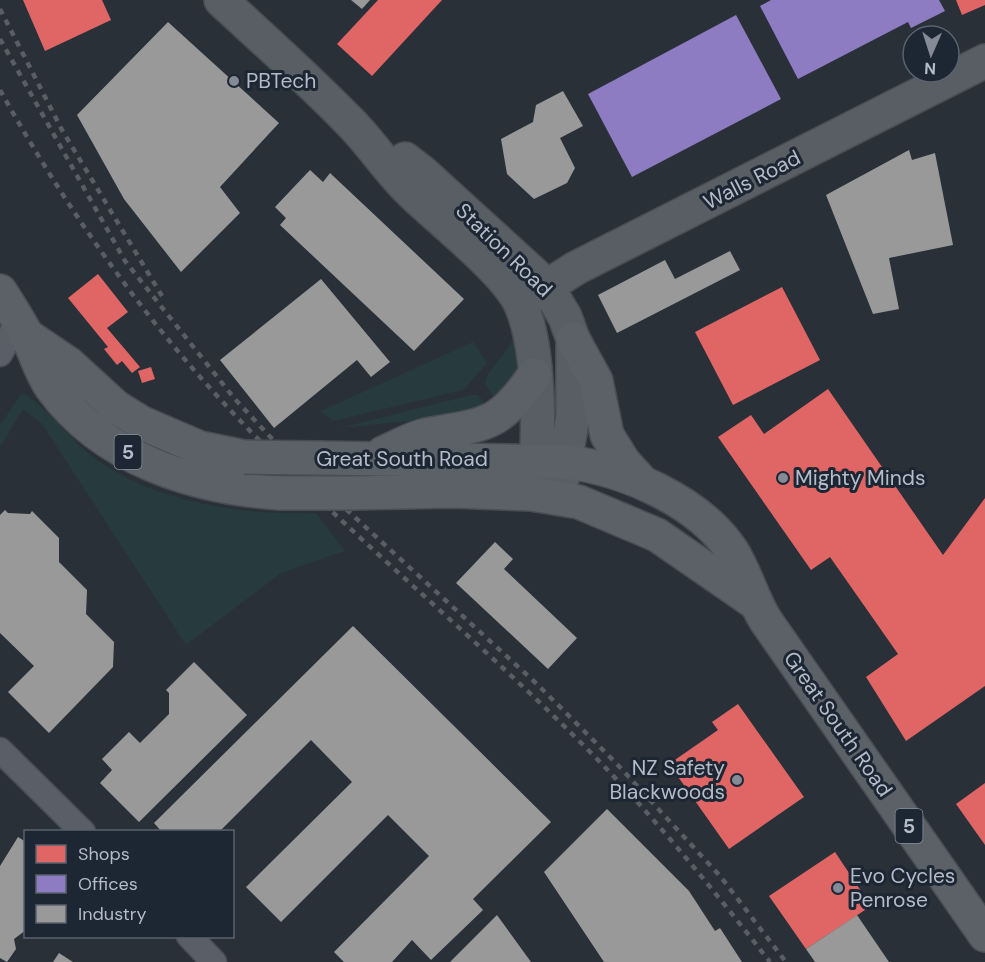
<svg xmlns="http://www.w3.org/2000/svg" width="985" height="962" font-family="'DM Sans',sans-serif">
<rect width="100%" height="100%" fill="#2a3038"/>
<g fill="#273a3e">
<path d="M514 333 517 368 497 403 485 384C489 363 511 354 514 333Z"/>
<path d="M473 342 487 363 463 390 333 421 321 411Z"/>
<path d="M22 393C49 407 70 441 97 460 157 503 243 515 316 513L345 551 281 573 186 645 42 424 23 409 0 447V425Z"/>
<path d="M472 395H478L488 408 451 417 339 428Z"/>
</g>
<g fill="#e06666">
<path d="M23 0H102L111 20 45 51Z"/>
<path d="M378 0H442L372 76 337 44Z"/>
<path d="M956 0H985V5L962 15Z"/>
<path d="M98 274 128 312 107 328 140 367 132 373 122 361 117 365 104 349 108 347 68 298Z"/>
<path d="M782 287 820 360 733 405 695 332Z"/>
<path d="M151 367 155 379 142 383 138 371Z"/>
<path d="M828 389 943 555 985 498V686L906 741 866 677 898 654 830 557 811 570 718 437 751 415 764 434Z"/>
<path d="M738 704 804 797 729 849 669 764 718 730 712 722Z"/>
<path d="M985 783V845L956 804Z"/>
<path d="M835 852 871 906 806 949 769 896Z"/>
</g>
<g fill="#8e7cc3">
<path d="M771 0H939L945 11 911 28 908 22 798 79 760 6Z"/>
<path d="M736 15 781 99 632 177 588 94Z"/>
</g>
<g fill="#999">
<path d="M351 0H370L362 9Z"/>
<path d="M168 22 279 123 220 187 240 213 181 272 124 199 77 115Z"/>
<path d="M563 91 583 126 560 138 575 168 567 183 534 199 507 174 501 139 533 122 536 105Z"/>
<path d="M909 150 912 160 935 153 953 245 889 258 899 309 873 314 826 195Z"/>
<path d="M310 170 323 182 330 173 464 299 414 351 280 225 286 218 275 207Z"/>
<path d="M730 251 740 270 617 333 598 295 665 260 675 279Z"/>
<path d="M321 279 390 362 371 377 357 360 274 428 220 360Z"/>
<path d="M5 510 8 513 30 514 32 511 59 538V562L87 590 86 614 114 642 113 667 49 733 8 692 34 666 0 633V515Z"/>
<path d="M495 542 513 559 504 569 577 638 548 669 456 583Z"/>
<path d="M353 626 551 822 473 899 483 910 431 960 412 940 392 962H344L334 952 429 856 388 815 281 922 246 887 352 782 311 740 219 832H162L154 823Z"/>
<path d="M194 662 247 715 139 822 100 783 112 770 102 759 129 732 140 743 169 714V693L166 690Z"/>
<path d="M607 809 689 891 715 931 720 928 742 962H604L544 872Z"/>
<path d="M18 837 26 842V930L14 939 16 949 7 962 0 958V866Z"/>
<path d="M497 915 531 962H450Z"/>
<path d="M857 915 889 962H815L806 949Z"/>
<path d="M59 953 73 962H53Z"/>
</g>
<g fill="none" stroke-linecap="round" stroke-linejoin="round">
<g stroke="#484c53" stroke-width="27">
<g id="minor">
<path d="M0 354 18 321"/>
<path d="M0 750 83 832"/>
<path d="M189 936 214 962"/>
</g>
</g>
<g stroke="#484c53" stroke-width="36">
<g id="secondary">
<path d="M221 0C263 39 307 78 347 119 370 141 387 169 410 191 438 219 507 272 521 305 540 348 541 443 532 489"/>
<path d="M405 159 422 172 546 285 565 317 573 339V416L559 497"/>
<path d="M521 303 576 268 985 61"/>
</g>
</g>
<g stroke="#484c55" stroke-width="36">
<g id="primary">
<path d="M0 291C9 305 18 319 26 334 35 351 40 371 51 387 103 459 195 488 280 493"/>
<path d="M26 335 69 364 116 407 142 423 200 448 244 457"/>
<path d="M573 339 596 381 607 435 623 461 642 482"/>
<path d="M383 453C397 447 412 438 426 435 484 424 499 428 534 375"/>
<path d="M319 458 567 462C624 469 699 501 732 551 746 573 752 599 766 621L985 935"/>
<path d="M353 493 453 491 531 494 579 502 657 535 754 602"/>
</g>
</g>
<use href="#minor" stroke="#5a5e66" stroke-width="24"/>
<use href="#secondary" stroke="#595d64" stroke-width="33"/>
<use href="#primary" stroke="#5c6168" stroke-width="33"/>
<g stroke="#595d64" stroke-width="4.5" stroke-dasharray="6 6" stroke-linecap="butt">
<path d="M0 9 62 130 162 296"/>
<path d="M0 39 125 261 234 398 289 457 538 685 616 763 720 876 786 962"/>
<path d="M0 90C57 192 124 291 201 378 324 517 470 629 599 761 660 824 716 893 770 962"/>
</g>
<g stroke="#484c55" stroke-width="36" stroke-linecap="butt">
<g id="primary-bridge">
<path d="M244 457 319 458"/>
<path d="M280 493H353"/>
</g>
</g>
<use href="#primary-bridge" stroke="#5c6168" stroke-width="33"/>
</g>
<g fill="#848b96" stroke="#1d2633" stroke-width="2">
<circle cx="234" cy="81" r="6"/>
<circle cx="783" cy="478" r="6"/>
<circle cx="737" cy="780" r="6"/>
<circle cx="838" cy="888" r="6"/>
</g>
<g text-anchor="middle" stroke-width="6" stroke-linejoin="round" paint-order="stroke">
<g fill="#1d2633" stroke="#878f9c" stroke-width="1.5">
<rect x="114.5" y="435" width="27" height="34" rx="4.5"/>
<rect x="895.5" y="809" width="27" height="34" rx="4.5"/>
</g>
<g font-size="20" font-weight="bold" fill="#b4bcc9">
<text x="128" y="459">5</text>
<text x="909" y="833">5</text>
</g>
<g font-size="21" fill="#b4bcc9" stroke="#1d2633" text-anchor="start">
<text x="246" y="88">PBTech</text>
<text x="795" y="485">Mighty Minds</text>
<text x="725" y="775" text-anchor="end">NZ Safety<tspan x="725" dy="24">Blackwoods</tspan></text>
<text x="850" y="883">Evo Cycles<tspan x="850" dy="24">Penrose</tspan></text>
</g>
<g font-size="21" fill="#b4bcc9" stroke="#1d2633">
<text transform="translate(752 180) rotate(-27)" y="7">Walls Road</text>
<text transform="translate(504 250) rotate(44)" y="7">Station Road</text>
<text x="402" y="466">Great South Road</text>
<text transform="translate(838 724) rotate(55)" y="7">Great South Road</text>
</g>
</g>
<rect x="24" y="830" width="210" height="108" fill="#1d2633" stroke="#59626f" stroke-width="1.5"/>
<rect x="36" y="845" width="30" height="18" fill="#e06666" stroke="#59626f" stroke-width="1.5"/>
<text x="78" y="860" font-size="18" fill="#b4bcc9">Shops</text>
<rect x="36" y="875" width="30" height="18" fill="#8e7cc3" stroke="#59626f" stroke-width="1.5"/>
<text x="78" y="890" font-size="18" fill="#b4bcc9">Offices</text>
<rect x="36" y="905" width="30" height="18" fill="#999999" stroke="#59626f" stroke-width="1.5"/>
<text x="78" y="920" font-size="18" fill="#b4bcc9">Industry</text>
<g transform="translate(931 54) rotate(183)"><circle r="28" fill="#1d2633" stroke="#59626f" stroke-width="1.5"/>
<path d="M0-4.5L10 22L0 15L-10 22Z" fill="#848b96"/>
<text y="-9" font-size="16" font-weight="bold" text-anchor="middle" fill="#b4bcc9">N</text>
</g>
</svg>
